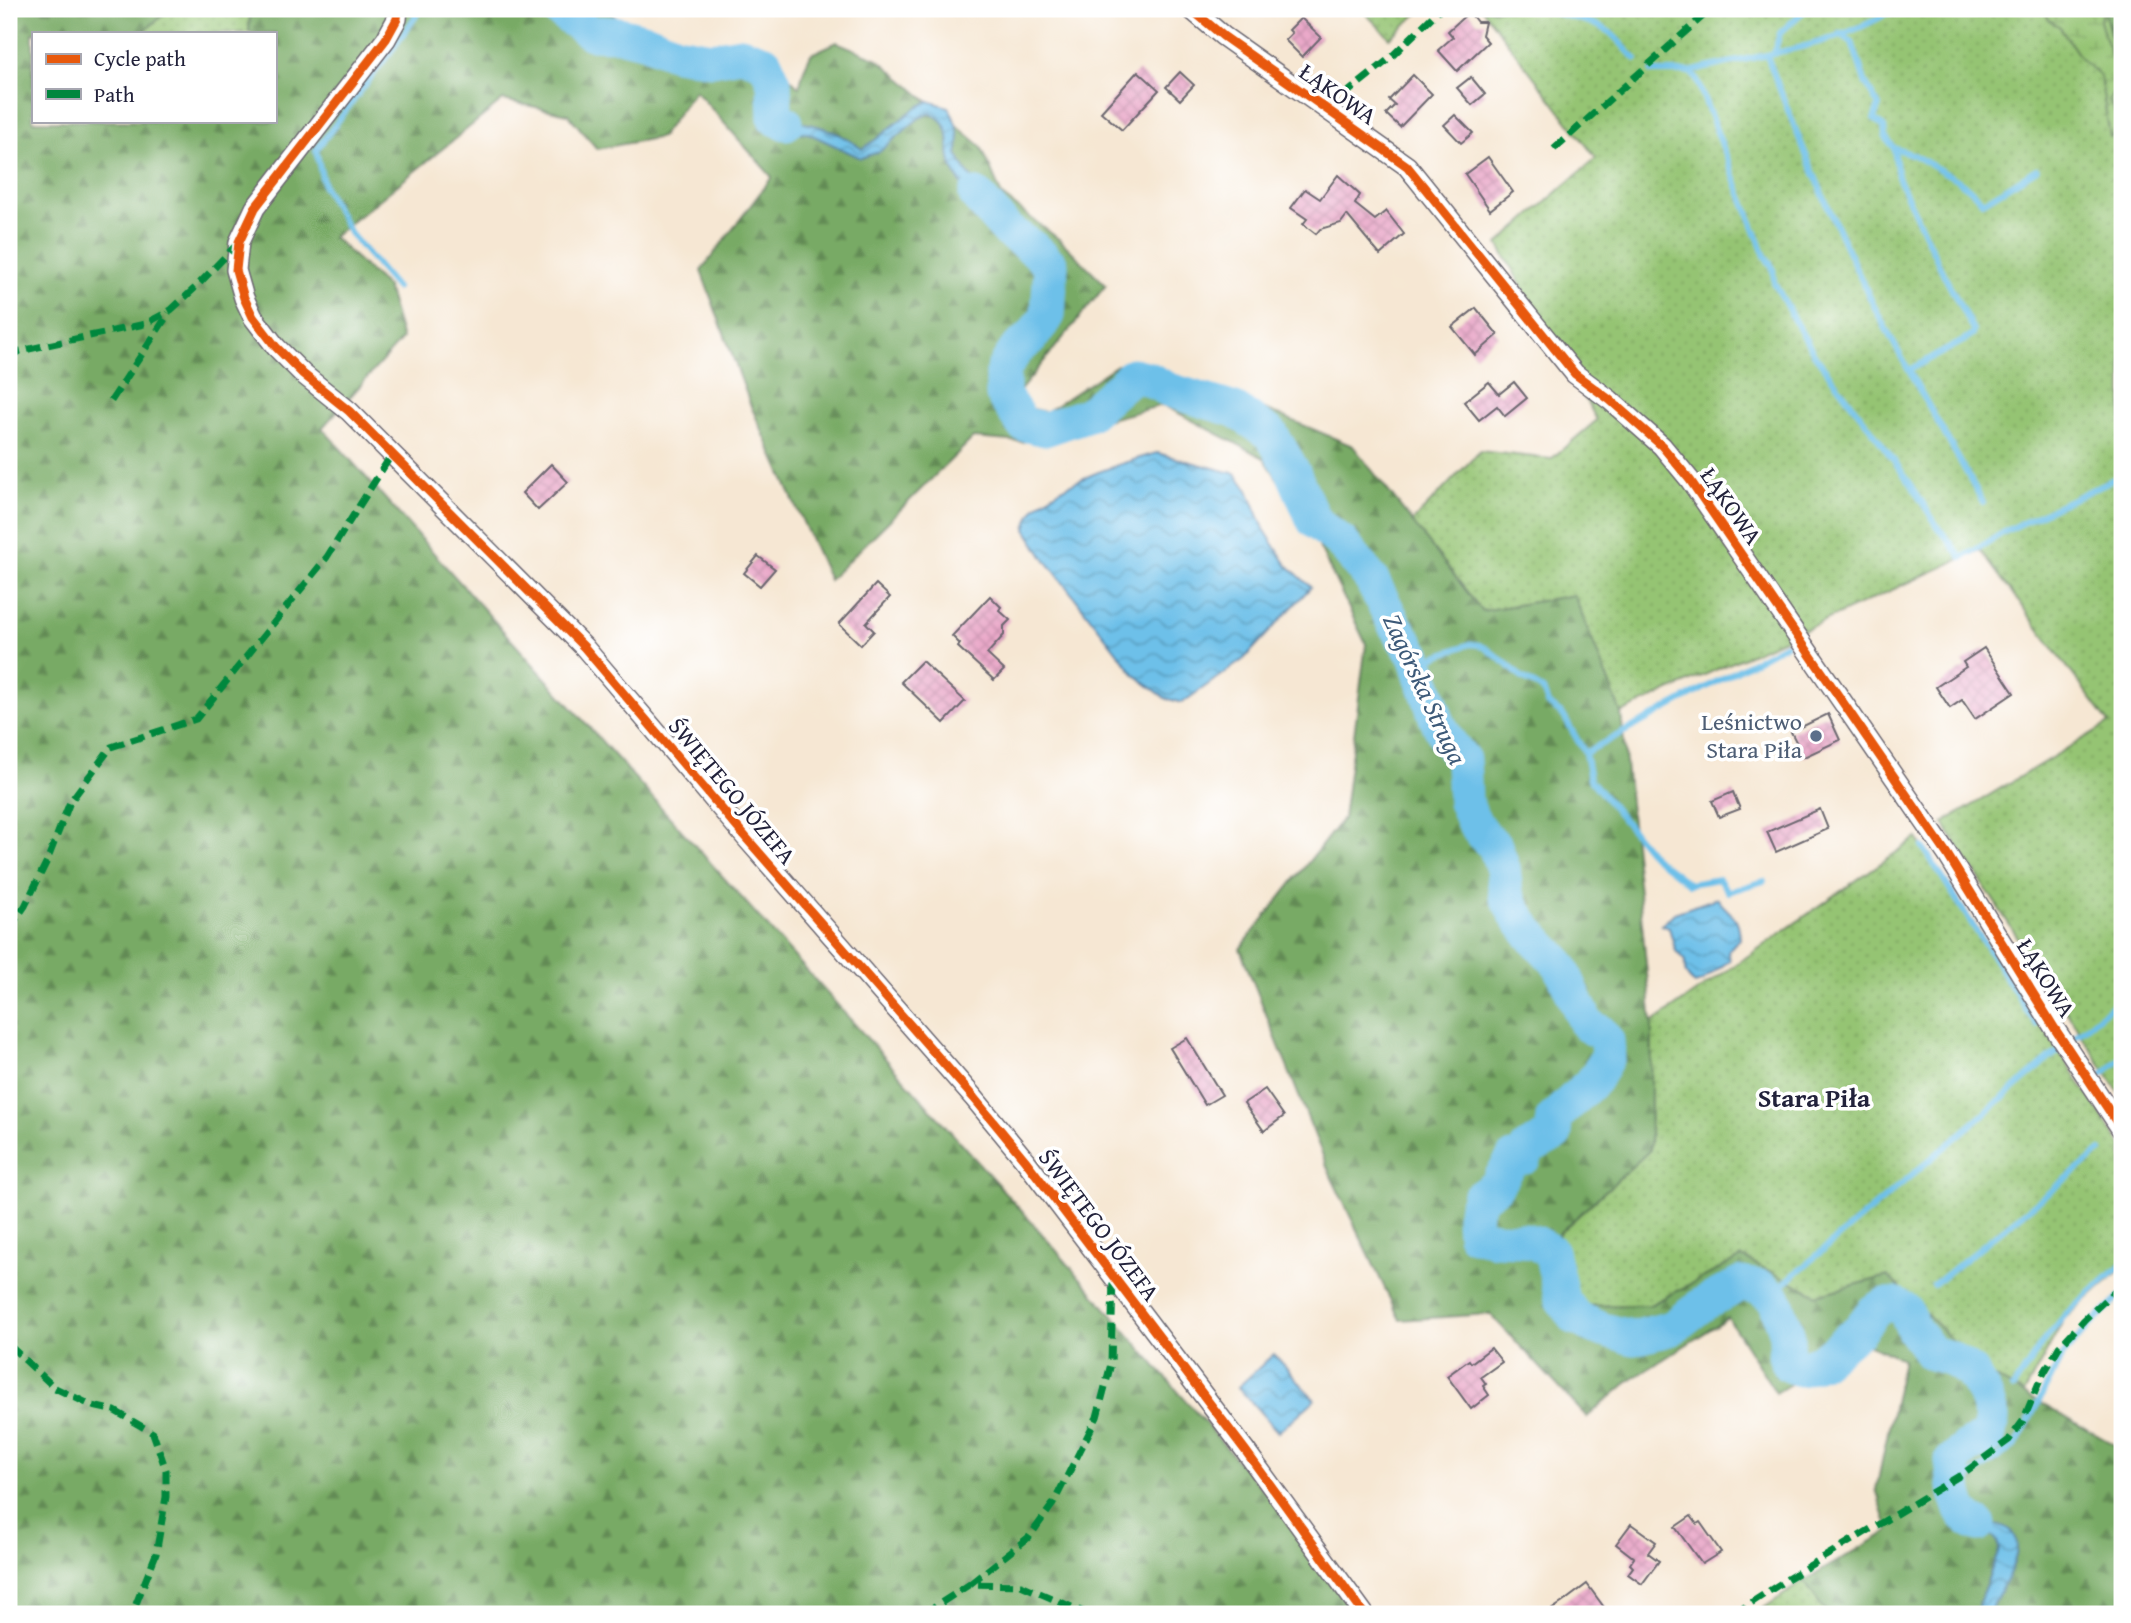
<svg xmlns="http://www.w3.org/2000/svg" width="2131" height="1623" font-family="'Gentium Book Plus',serif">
<defs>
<pattern id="green-dots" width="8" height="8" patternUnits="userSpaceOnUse" patternTransform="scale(1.75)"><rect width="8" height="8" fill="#95c473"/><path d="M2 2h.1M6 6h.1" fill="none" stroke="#80a864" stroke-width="1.8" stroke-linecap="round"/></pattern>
<pattern id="forest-firs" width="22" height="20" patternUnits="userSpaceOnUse" patternTransform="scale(1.75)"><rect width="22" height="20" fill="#78aa65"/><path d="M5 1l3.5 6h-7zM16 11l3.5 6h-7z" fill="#628a54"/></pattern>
<pattern id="wetland-marsh" width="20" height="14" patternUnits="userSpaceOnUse" patternTransform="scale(1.75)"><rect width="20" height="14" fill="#95c473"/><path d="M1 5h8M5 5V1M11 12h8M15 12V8" fill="none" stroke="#80a864"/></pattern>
<pattern id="water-waves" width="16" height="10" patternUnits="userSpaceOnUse" patternTransform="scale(1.75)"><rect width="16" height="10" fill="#6dc0e9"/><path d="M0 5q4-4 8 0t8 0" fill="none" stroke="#599cbe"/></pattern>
<pattern id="building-cross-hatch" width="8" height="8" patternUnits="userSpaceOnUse" patternTransform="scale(1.75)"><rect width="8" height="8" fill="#eaa9c9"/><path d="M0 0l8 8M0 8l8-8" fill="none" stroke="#c891ae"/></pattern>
</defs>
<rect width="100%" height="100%" fill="#fff"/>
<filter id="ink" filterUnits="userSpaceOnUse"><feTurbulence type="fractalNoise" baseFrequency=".0143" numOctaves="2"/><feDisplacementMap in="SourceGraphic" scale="14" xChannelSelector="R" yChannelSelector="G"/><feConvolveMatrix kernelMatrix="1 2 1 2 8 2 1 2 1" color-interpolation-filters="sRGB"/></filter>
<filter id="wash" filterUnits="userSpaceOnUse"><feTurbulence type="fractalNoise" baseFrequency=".00686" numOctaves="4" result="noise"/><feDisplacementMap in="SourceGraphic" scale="28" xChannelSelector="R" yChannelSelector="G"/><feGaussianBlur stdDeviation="1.57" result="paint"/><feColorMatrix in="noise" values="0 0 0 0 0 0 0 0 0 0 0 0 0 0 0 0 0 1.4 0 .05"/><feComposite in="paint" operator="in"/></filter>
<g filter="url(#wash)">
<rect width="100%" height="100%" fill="#f6e7d3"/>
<g fill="url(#green-dots)" stroke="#5c7357" stroke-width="2">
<path d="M170 9H255L250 15 249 33H142Z"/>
<path d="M1361 9H1423L1390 38Z"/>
<path d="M1482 9H2104L2122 82V1097L1943 823 2109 723 1980 550 1621 713 1574 595 1482 611 1412 522 1480 451 1551 459 1597 420 1498 244 1596 158Z"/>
<path d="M1917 838 2122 1146V1268L2064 1319 2024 1394 1983 1371 1888 1276 1817 1295 1742 1258 1650 1305 1573 1306 1558 1234 1650 1150 1652 1023Z"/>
<path d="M1804 1581 1827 1614H1755Z"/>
</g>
<g fill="url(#forest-firs)" stroke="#4d6650" stroke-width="2">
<path d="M9 9H170L142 33H33V121H275V33H249L250 15 255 9H606L644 42H754L799 87 804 69 811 54 837 42 878 59 981 146 1002 196 1060 240 1106 285 1009 404 1046 412 1117 365 1222 391 1353 446 1482 611 1574 595 1621 713 1652 1023 1650 1150 1558 1234 1573 1306 1650 1305 1742 1257 1817 1295 1888 1276 1983 1371 2122 1449V1614H1827L1804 1581 1889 1531 1876 1490 1903 1359 1860 1341 1776 1393 1728 1318 1628 1382 1587 1417 1490 1314 1400 1320 1331 1176 1240 949 1343 818 1366 644 1313 534 1264 458 1163 405 1022 442 973 438 829 580 751 406 701 271 772 177 695 90 661 137 597 149 568 114 503 100 333 237 387 287 402 339 322 428 1043 1235 1370 1614H9Z"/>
<path d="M2104 9H2122V82Z"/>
</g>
<path fill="url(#wetland-marsh)" stroke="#5c7357" stroke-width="2" d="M2044 9H2104C2103 12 2101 16 2100 20 2100 23 2102 27 2103 31 2109 57 2128 75 2109 100 2115 113 2127 128 2110 137L2100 76 2082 60 2060 27 2049 20Z"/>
<g fill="url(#water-waves)" stroke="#487192" stroke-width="2">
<path d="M779 81 783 102 781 119C815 124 834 128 862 149 886 135 903 113 929 101L949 107C956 122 962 137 957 154L966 171 1012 224 1003 232C990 217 961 188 954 171 942 148 959 128 931 113L919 118 879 152 861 158 810 134 780 126 770 119 768 83Z"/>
<path d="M1157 453 1236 474 1248 490 1264 529 1287 565 1311 587 1244 659 1182 703 1165 698 1135 675 1044 558 1026 529C1028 521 1031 511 1038 505 1067 480 1121 463 1157 453Z"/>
<path d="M1717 898C1730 917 1739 912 1740 939L1735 943 1728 951 1730 960 1701 982 1695 984C1686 977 1684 972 1685 961L1676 951 1669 928 1662 925 1674 913Z"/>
<path d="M1274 1354 1315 1400 1278 1432 1238 1387Z"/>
<path d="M1963 1483C1963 1492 1963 1506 1971 1514 1988 1530 2023 1516 2016 1555 2012 1576 1996 1594 1990 1614H1975L1999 1549C1997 1530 1977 1534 1964 1526 1954 1518 1952 1502 1950 1490Z"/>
</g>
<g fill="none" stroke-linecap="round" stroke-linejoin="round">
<g stroke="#6dc0e9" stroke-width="6">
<path d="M1543 9C1564 17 1589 19 1608 31 1618 38 1626 51 1636 59"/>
<path d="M1840 34 1852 42 1866 84 1879 106 1874 119 1884 127 1885 136 1894 148 1914 155 1956 179 1969 188 1983 202 2037 169"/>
<path d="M1774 54 1780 33 1806 9"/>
<path d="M1767 56C1799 141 1834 224 1874 306 1908 372 1947 437 1983 502"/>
<path d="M1652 72H1690L1696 78 1765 256 1773 268 1774 282 1794 320 1816 357 1871 429 1910 483 1936 524 1962 558 2006 531 2122 475"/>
<path d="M1690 72C1758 54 1833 49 1894 9"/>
<path d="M1894 148 1898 177 1944 275 1973 330 1972 335 1965 340 1909 370"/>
<path d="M396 288 350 233 324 187 316 150 394 47 421 9"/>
<path d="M1418 663 1470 644 1479 645 1486 648 1507 664 1521 677 1543 690 1548 704 1563 715 1585 753 1590 779 1654 857 1689 884 1719 879 1728 892 1764 881"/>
<path d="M1585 753 1786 644"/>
<path d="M1923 847 2036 1025"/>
<path d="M2100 1076 2122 1058"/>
<path d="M1933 1285 2101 1151"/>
<path d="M1770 1295 2122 997"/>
<path d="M2013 1388 2045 1339 2066 1314 2122 1264"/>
<path d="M1957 1486 2016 1445 2063 1355 2089 1326 2122 1295"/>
</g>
<g stroke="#6dc0e9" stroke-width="35">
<path d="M557 9 591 33 619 34 647 41 676 53 712 59 741 54 765 62 774 82 775 118 786 123"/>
<path d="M976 195 1008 231 1034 249 1051 265 1048 315 1031 338 1016 350 1003 370V395L1023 424 1045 429 1089 414 1133 375 1149 379 1169 390 1235 410 1271 434 1292 470 1314 521 1341 542 1371 579 1395 625 1415 656 1437 720 1447 740 1463 760 1465 801 1472 819 1482 834 1495 846 1503 869 1506 894 1514 911 1528 931 1560 965 1587 1025 1600 1032 1607 1041 1608 1055 1595 1079 1553 1119 1555 1134 1527 1149 1525 1157 1513 1159 1496 1186 1479 1198 1473 1217 1474 1234 1495 1239 1524 1240 1536 1243 1551 1252 1562 1299 1576 1318 1603 1330 1634 1338 1672 1328 1703 1304 1741 1284 1760 1287 1775 1299 1788 1337 1785 1355 1789 1365 1800 1369 1822 1361 1859 1330 1874 1311 1885 1305H1897L1905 1310 1914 1330 1931 1353 1950 1358 1971 1372 1985 1395 1992 1418 1988 1438 1968 1447 1952 1461C1956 1485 1953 1516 1979 1525"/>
</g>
</g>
<g id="blocks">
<g fill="url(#building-cross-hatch)">
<path d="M1469 12 1477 22H1485L1482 35 1488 42 1457 71 1438 50 1453 37 1448 31Z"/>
<path d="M1301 18 1321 37 1302 57 1285 40 1292 33 1289 30Z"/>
<path d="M1138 71 1159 90 1122 130 1101 112Z"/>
<path d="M1180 72 1194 85 1180 100 1166 87Z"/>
<path d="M1413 75 1432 94 1400 127 1386 114 1395 105 1389 100Z"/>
<path d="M1471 77 1485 94 1472 105 1457 88Z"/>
<path d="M1455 115 1473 133 1461 143 1444 125Z"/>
<path d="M1488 157 1513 192 1490 210 1465 174Z"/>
<path d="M1338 175 1360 195 1355 204 1375 220 1386 211 1404 234 1380 255 1347 215 1341 223 1320 229 1316 234 1303 224 1307 219 1291 208 1305 189 1320 199Z"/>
<path d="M1476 308 1498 335 1475 355 1452 327Z"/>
<path d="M1489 382 1499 394 1514 382 1527 398 1505 416 1497 406 1479 420 1464 402Z"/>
<path d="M551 464 568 482 538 510 522 493Z"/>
<path d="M758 556 775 569 760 586 744 573Z"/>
<path d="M876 584 890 597 866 623 874 631 861 645 839 624Z"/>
<path d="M990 596 1001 607 999 610 1010 620 1004 626V635L987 654 1004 670 994 680 958 647 960 644 952 636Z"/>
<path d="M1984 648 2014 693 1975 719 1962 700 1950 708 1936 687 1966 667 1963 662Z"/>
<path d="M922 661 965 701 944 723 901 682Z"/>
<path d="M1828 714 1840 740 1804 757 1791 732Z"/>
<path d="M1733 792 1740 809 1719 817 1712 801Z"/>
<path d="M1820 809 1828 829 1776 852 1767 832Z"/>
<path d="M1187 1038 1222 1095 1205 1105 1170 1048Z"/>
<path d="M1265 1089 1284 1116 1264 1131 1244 1103Z"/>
<path d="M1491 1348 1502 1362 1481 1377 1486 1384 1483 1386 1489 1395 1471 1409 1447 1376 1469 1360 1471 1363Z"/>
<path d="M1691 1516 1697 1524 1700 1522 1721 1552 1702 1564 1675 1527Z"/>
<path d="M1631 1524 1656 1542 1648 1553 1659 1561 1642 1584 1628 1574 1633 1567 1630 1564 1634 1558 1616 1544Z"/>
<path d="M1587 1584 1609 1614H1545L1563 1602Z"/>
</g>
</g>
</g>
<g filter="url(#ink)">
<use href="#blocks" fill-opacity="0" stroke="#6c6770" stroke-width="2"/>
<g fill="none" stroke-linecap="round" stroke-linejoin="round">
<g stroke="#6c6770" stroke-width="22">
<g id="street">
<path d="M398 9 397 19 386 39 255 208 239 242 236 270 244 298 253 317 276 347 303 374 349 411 584 647 748 840 974 1098 1025 1160 1245 1450 1364 1614"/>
<path d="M1191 9 1223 36 1407 166 1575 374 1610 400 1662 446 1690 480 1947 854 2055 1029 2122 1130"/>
</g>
</g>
<use href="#street" stroke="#fff" stroke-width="19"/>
<g stroke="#00873e" stroke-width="7" stroke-dasharray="14 7" stroke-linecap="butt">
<path d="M1327 109 1388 60 1440 9"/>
<path d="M1554 149 1711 9"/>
<path d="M9 358 20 351 145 324 171 310 195 288 239 242"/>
<path d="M111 401 169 313"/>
<path d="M9 929 25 906 47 861 70 802 111 747 196 719 327 557 392 454"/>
<path d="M9 1345 55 1388 93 1406 115 1411 153 1433 166 1470V1497L156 1554 132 1614"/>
<path d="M970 1584 1029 1537 1053 1504 1097 1417 1111 1364 1113 1276"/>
<path d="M924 1614 970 1584 1021 1585 1088 1614"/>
<path d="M1734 1614 1789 1578 1961 1475 2009 1440 2023 1421 2040 1380 2059 1347 2084 1320 2122 1284"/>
</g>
<g stroke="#fff" stroke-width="13">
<g id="cycleway">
<path d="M398 9 397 19 386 39 255 208 239 242 236 270 244 298 253 317 276 347 303 374 349 411 584 647 748 840 974 1098 1025 1160 1245 1450 1364 1614"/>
<path d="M1191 9 1223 36 1407 166 1575 374 1610 400 1662 446 1690 480 1947 854 2055 1029 2122 1130"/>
</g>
</g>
<use href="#cycleway" stroke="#e8590c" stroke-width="9"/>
</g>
</g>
<circle fill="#5c6f8a" stroke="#fff" stroke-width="2.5" cx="1816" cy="736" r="7"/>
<g text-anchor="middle" stroke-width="7" stroke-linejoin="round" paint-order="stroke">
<g font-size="24" fill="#22223b" stroke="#fff">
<text transform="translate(1338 94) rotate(35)" y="8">ŁĄKOWA</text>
<text transform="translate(1731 506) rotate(55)" y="8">ŁĄKOWA</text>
<text transform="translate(732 791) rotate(50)" y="8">ŚWIĘTEGO JÓZEFA</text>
<text transform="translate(2046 978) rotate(58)" y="8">ŁĄKOWA</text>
<text transform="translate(1099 1225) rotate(53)" y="8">ŚWIĘTEGO JÓZEFA</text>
</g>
<g font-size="24" fill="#4e5e75" stroke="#fff" text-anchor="end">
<text x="1802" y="730">Leśnictwo<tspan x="1802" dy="28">Stara Piła</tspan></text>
</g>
<g font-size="26" font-style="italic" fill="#3c5978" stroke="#fff">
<text transform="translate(1425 689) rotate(65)" y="9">Zagórska Struga</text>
</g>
<g font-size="26" font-weight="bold" fill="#22223b" stroke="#fff">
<text x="1814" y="1107">Stara Piła</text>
</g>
</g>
<rect width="2131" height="1623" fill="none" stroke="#fff" stroke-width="35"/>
<rect x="32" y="32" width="245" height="91" fill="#ffffff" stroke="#a7a7b1" stroke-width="2"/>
<rect x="46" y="54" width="35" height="10" fill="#e8590c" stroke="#a7a7b1" stroke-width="2"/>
<text x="94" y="66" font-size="21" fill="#22223b">Cycle path</text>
<rect x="46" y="89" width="35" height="10" fill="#00873e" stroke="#a7a7b1" stroke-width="2"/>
<text x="94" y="102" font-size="21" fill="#22223b">Path</text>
</svg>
